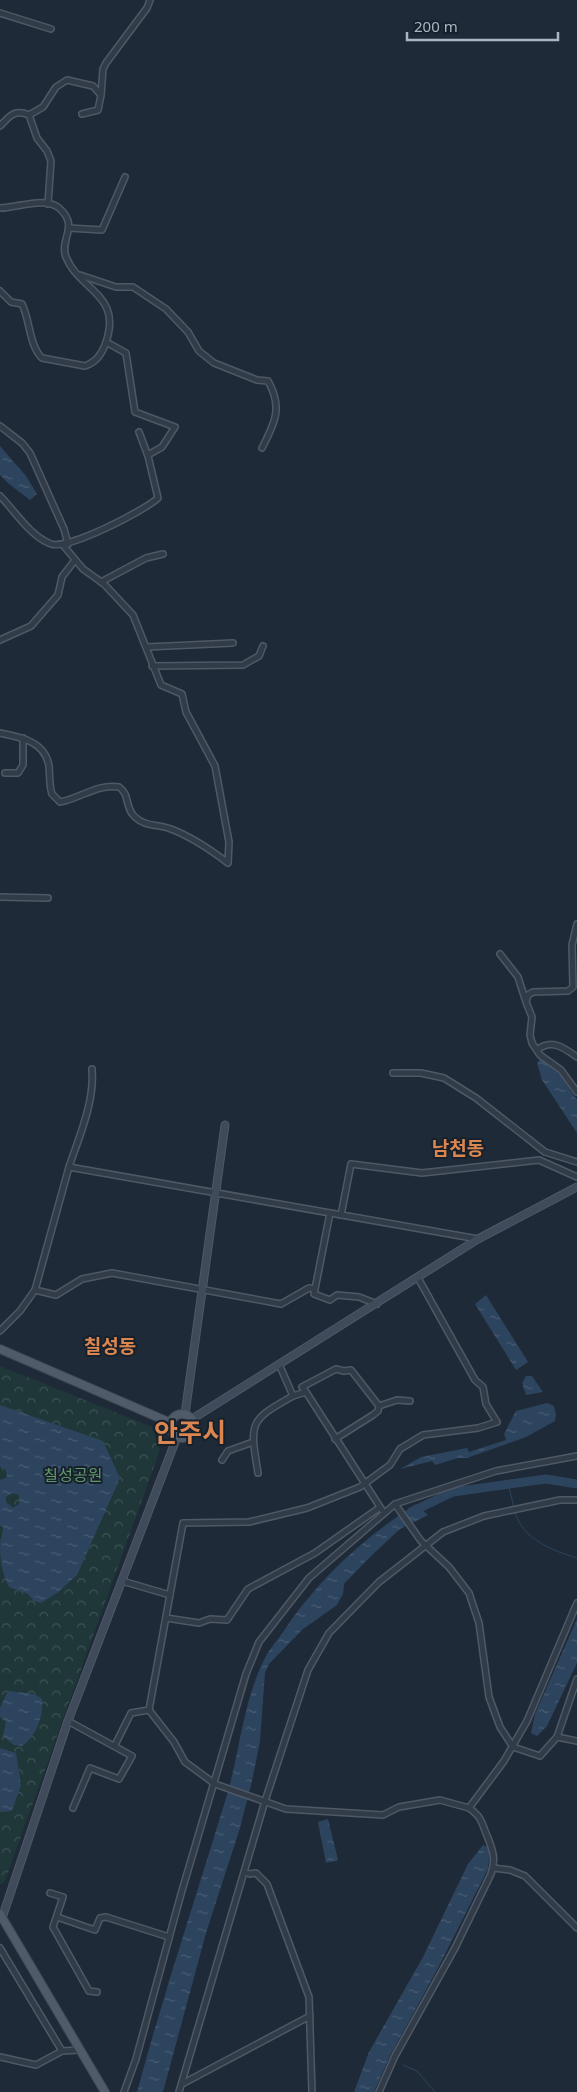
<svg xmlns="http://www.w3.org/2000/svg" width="577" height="2092" font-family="'Noto Sans','Noto Sans KR',sans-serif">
<defs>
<pattern id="forest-crowns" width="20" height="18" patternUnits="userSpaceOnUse" patternTransform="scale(1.25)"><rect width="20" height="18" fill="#1f3739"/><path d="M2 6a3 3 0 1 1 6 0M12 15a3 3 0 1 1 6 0" fill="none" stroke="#3d5254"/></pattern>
<pattern id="water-ripples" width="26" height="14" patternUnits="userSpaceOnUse" patternTransform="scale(1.25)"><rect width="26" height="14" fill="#2d445e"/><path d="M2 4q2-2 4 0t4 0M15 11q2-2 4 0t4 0" fill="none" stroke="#495d74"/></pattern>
</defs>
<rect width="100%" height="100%" fill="#1e2a37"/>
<path fill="url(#forest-crowns)" d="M0 1366 152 1427 160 1450 5 1881 0 1885Z"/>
<g fill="url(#water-ripples)" fill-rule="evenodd">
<path d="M0 446 26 476 37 494 30 500 9 484 0 475Z"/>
<path d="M540 1059 560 1075 577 1100V1133L542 1080 537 1063Z"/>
<path d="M486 1295 528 1362 516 1370 475 1304Z"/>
<path d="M526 1376H532L543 1392 526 1395 522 1383Z"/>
<path d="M547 1403 554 1406 556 1415 555 1421 526 1437 467 1458H458L435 1465 432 1461 400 1469 421 1457 467 1448 469 1452 506 1440 504 1434 516 1411Z"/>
<path d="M0 1405 103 1441 120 1478 77 1575 57 1593 41 1603 34 1601 28 1594 9 1587C2 1573 0 1560 0 1543 1 1537 3 1534 3 1527L0 1526V1480L6 1478 7 1474 5 1469 0 1467ZM12 1493 19 1495V1504L13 1508 6 1502V1497Z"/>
<path d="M416 1504 428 1515 400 1529 368 1559 344 1584 343 1594 337 1605 303 1629 269 1664 265 1673 260 1741 252 1781 240 1828 206 1933 163 2092H137C164 1992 197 1894 227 1795 240 1750 243 1702 264 1660 268 1651 275 1643 281 1635 316 1581 362 1539 416 1504Z"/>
<path d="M577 1619V1663L547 1726 537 1736 531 1733 535 1714Z"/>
<path d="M8 1691 34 1694 42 1699C44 1715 36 1737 22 1746L14 1745 3 1736 6 1722 0 1717V1708Z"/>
<path d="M0 1748 16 1753 21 1785 12 1811 0 1812Z"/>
<path d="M328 1819 338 1860 326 1863 318 1822Z"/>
<path d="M483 1845 490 1848 488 1869 437 1970 391 2054 374 2092H354L369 2052 423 1957 468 1864Z"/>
</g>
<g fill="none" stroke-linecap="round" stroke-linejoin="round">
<g stroke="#2d445e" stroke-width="1">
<path d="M47 545 61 548"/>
<path d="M508 1484 514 1507"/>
<path d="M515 1512C522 1539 553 1551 577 1558"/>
<path d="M403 2065 417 2071 435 2092"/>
</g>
<path stroke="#2d445e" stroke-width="9" d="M411 1512 453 1492 546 1479 577 1484"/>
<g stroke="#4f5966" stroke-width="8">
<g id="street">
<path d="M0 13 51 29"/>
<path d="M101 95 103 69 106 63 147 8 150 0"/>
<path d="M29 115 37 138 47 151 51 161 48 204"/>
<path d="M0 126C10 116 14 109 29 115L43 107 56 87 67 80 93 86 101 95 98 110 82 114"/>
<path d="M0 208C17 208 45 196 59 208 80 226 59 239 66 257 80 292 124 294 105 345 101 355 96 362 85 366L42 358C29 345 30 320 22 304L11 302 0 291"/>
<path d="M69 228 102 230 125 177"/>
<path d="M80 275 116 287H133L166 309 188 332 199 351 214 363 257 380 268 381C283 407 275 423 262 448"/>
<path d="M106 342 126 353 135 412 175 427 162 447 148 455"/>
<path d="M0 426 22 443 30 453 64 529 68 544"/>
<path d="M0 496C15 511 30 536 51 544 68 550 144 511 158 498L148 456 139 432"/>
<path d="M101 582 146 558 163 554"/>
<path d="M0 640 31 626 58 595 62 577 75 560"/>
<path d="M147 647 233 643"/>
<path d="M152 666 243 665 259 656 263 646"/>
<path d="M0 733C20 737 45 741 49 766 50 776 49 785 52 794L60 802C79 799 98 783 119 787 130 794 125 809 135 817 145 827 159 824 171 829 192 837 211 850 228 863L229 842 215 766 186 712 182 694 161 685 133 615 104 584 83 569 63 545"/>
<path d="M5 773H18L23 765V738"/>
<path d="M0 897 48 898"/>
<path d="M577 924 572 945 573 987 568 991 533 992 528 995 526 1002 532 1017 530 1035 532 1043 540 1055 561 1070 577 1092"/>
<path d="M500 954 518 977 525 999"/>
<path d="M537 1050C552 1038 564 1048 577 1057"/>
<path d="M393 1073H421L444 1078 476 1098 545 1152 577 1162"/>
<path d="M69 1167C79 1137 95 1101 92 1069"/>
<path d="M330 1213 314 1294 330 1300 337 1295 359 1297 377 1304"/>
<path d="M341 1215 351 1164 422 1173 539 1160 577 1177"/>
<path d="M315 1289 309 1288 281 1304 112 1273 82 1279 56 1295 35 1290 69 1167 478 1239"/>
<path d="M0 1331 20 1311 35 1290"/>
<path d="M279 1364 293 1396 306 1392 382 1510"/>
<path d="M306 1392 302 1387 336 1369 344 1371 351 1370 379 1406"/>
<path d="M335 1439 373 1415 378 1411 379 1406 397 1400 410 1401"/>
<path d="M222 1460 228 1451 253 1442"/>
<path d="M258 1473C250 1423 248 1421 293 1396"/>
<path d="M395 1504 421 1541 449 1567 469 1593 479 1623 489 1697 500 1727 513 1747 540 1756 557 1737 577 1741"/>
<path d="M122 1581 170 1595"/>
<path d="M166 1618 199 1623 210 1619 227 1620 248 1589 315 1553 379 1508"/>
<path d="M149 1710 174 1742 185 1762 215 1784 286 1809 383 1815 399 1807 440 1800 469 1808 504 1761 527 1721 577 1603"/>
<path d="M68 1721 132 1756 119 1779 90 1768 73 1808"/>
<path d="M557 1737 577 1679"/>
<path d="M115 1745 131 1713 149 1710 183 1523 249 1522 307 1508 360 1487 390 1465 400 1449 423 1435 478 1428 497 1422 486 1404 483 1387 475 1380 418 1278"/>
<path d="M493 1868 510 1870 525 1876 577 1928"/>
<path d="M244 1872 250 1874 256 1873 267 1884 309 1997 312 2092"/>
<path d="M50 1893 63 1897 53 1927 89 1991 97 1992"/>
<path d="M57 1917 95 1930 100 1918 106 1917 169 1937"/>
<path d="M0 1948 62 2051"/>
<path d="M0 2057 36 2065 62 2051 80 2050"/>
<path d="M182 2084 310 2016"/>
<path d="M124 2092 136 2059 181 1894 246 1674 259 1642 309 1578 395 1504 496 1471 577 1456"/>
<path d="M179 2092 265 1801 308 1670 329 1633 379 1582 443 1532 484 1516 560 1500H577"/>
<path d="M379 2092 395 2056 455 1948 491 1874C496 1859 493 1851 488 1838 481 1823 484 1819 469 1808"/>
</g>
</g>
<g stroke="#4f5966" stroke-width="9">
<g id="secondary">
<path d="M185 1414 225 1125"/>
<path d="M192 1419 478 1239 577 1187"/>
<path d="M2 1918 68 1721 177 1437"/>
</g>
</g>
<g stroke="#3b4551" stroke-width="10">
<g id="primary">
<path d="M0 1349 171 1423"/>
<circle cx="182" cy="1426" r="12"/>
<path d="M0 1914 105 2092"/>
</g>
</g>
<use href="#street" stroke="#313c48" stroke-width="5"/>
<use href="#secondary" stroke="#3f4b5b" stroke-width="7"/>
<use href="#primary" stroke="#4f5b68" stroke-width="8"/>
</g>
<g text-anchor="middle" stroke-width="4" stroke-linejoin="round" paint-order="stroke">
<g font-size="16" fill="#61976b" stroke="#17212c">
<text x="73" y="1481">칠성공원</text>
</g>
<g font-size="19" font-weight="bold" fill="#db8650" stroke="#17212c">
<text x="458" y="1155">남천동</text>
<text x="110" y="1353">칠성동</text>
</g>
<g font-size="26" font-weight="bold" fill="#db8650" stroke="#17212c">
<text x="190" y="1442">안주시</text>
</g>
</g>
<path d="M407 32v8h151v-8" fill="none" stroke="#abb6c5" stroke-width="2.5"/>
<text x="414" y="32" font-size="15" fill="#abb6c5" stroke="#17212c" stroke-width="4" paint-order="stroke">200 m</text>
</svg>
